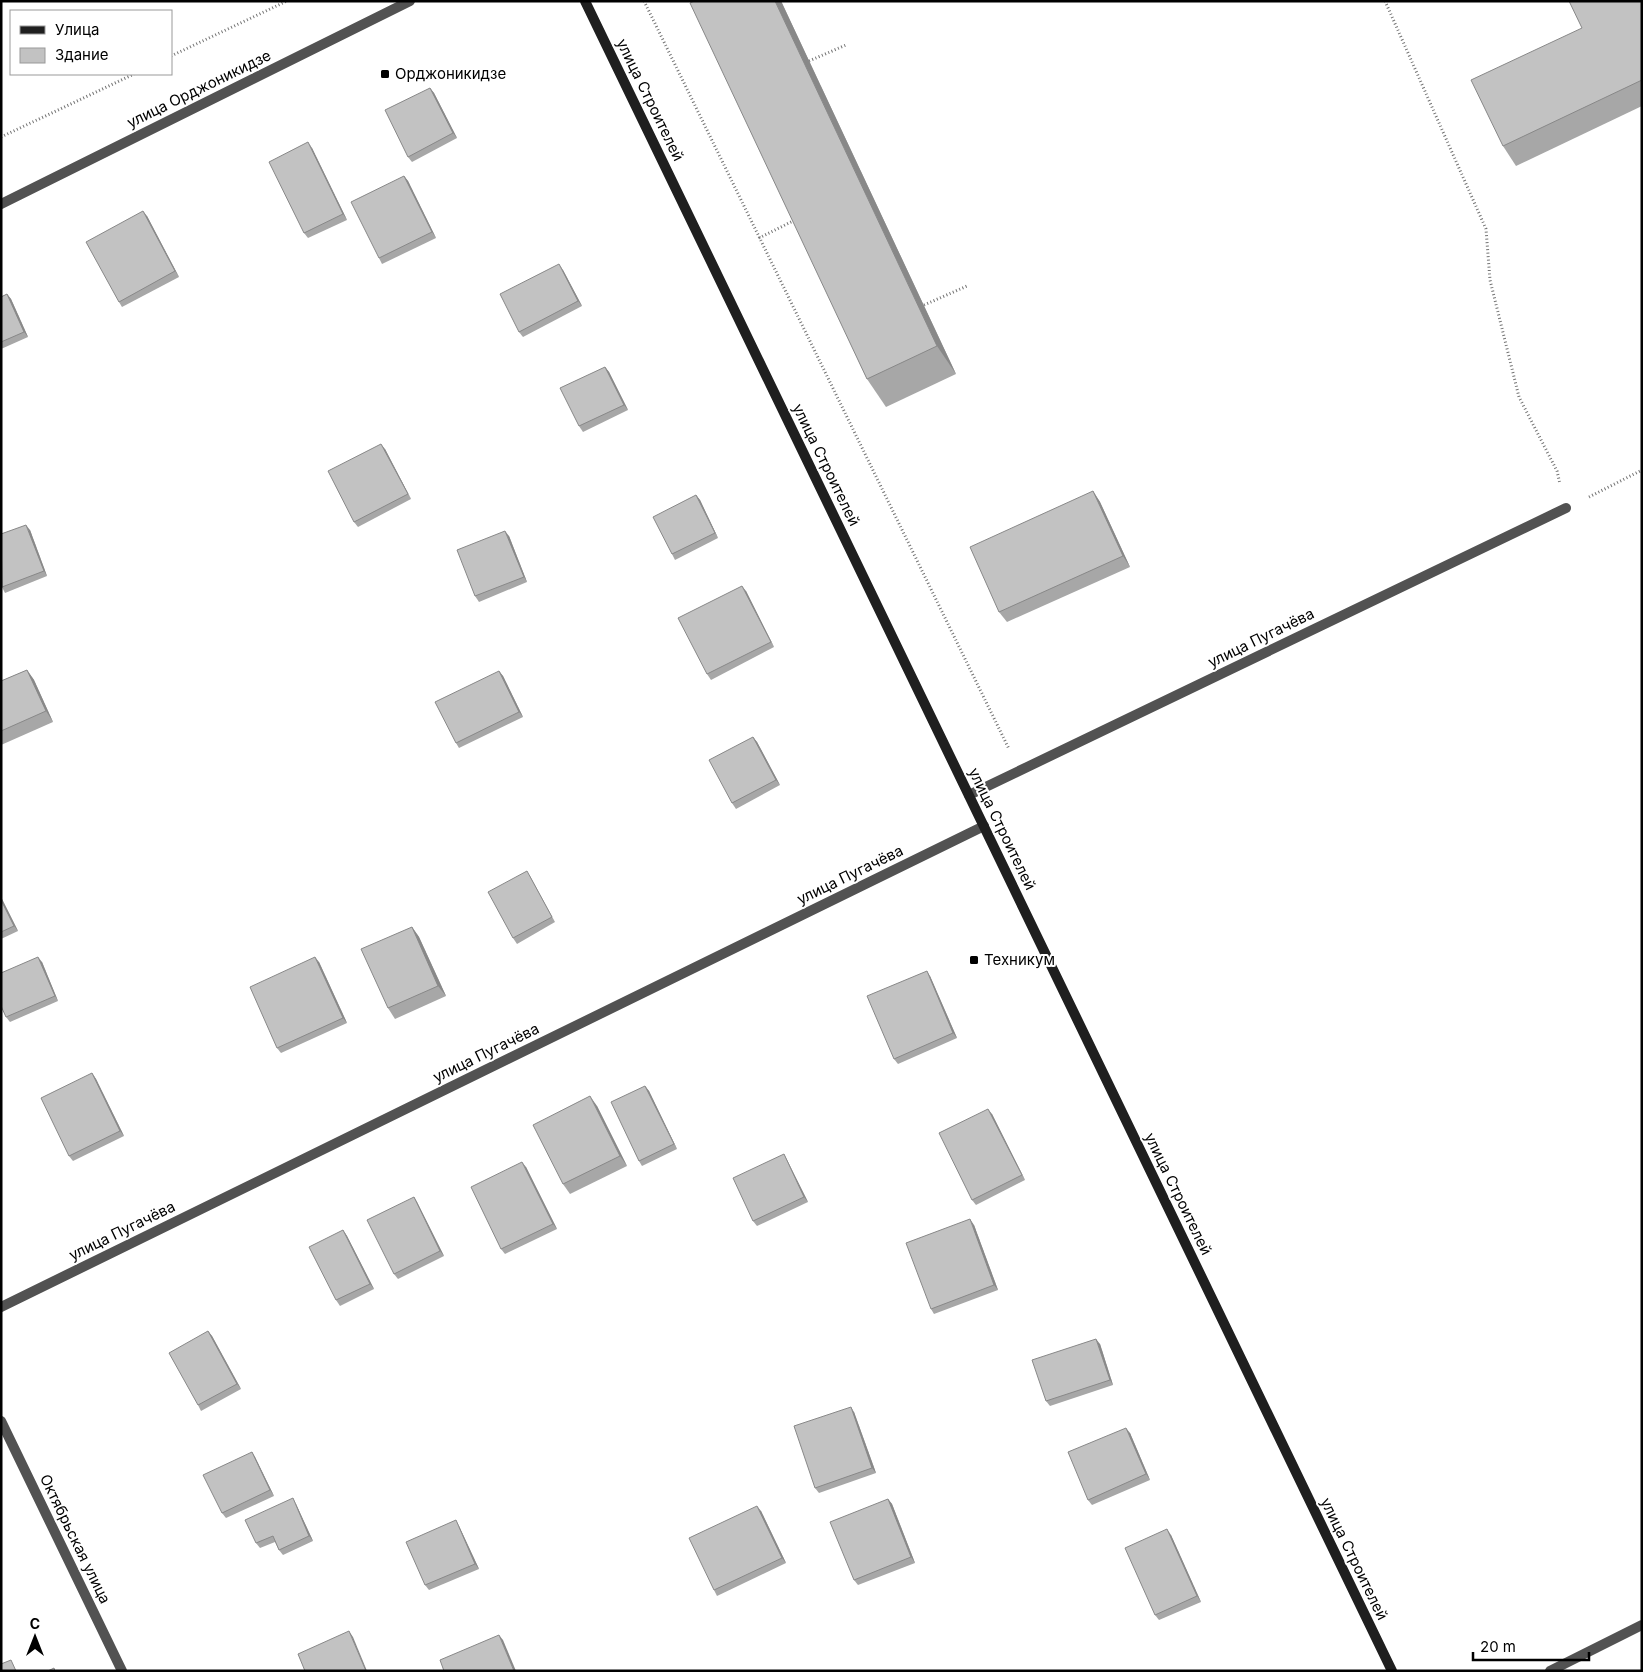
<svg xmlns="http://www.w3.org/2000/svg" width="1643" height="1672" font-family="Inter,sans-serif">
<rect width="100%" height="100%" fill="#fff"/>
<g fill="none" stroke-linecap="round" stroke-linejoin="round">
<g stroke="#747474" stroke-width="3" stroke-dasharray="1 2.5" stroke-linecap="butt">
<path d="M644 1 1009 749"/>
<path d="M1385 1 1486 229 1490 280 1519 397 1557 471 1560 484"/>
<path d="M171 56 287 1"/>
<path d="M809 61 846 45"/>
<path d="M1 137 134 74"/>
<path d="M759 238 795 220"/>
<path d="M924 305 967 286"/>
<path d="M1589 497 1642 470"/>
</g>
<g stroke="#525252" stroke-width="10">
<path d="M969 795 1566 508"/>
<path d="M1 1307 984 826"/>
<path d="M1 1421 122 1671"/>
<path d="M1550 1671 1642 1625"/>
</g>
<path stroke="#525252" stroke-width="10" d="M1 204 410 1"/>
<path stroke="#1f1f1f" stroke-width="10" d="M585 1 1392 1671"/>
</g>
<g fill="#a7a7a7">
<path d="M694 1H781L956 374 886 407 867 379Z"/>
<path d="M1642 1V106L1516 166 1503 146 1582 28Z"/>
<path d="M430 88 434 93 457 138 412 162 408 157Z"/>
<path d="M312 148 347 220 308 238 304 233Z"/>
<path d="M404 176 408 181 436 238 382 264 379 258Z"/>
<path d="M147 216 179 277 122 307 119 302Z"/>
<path d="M563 270 582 306 523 337 519 332Z"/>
<path d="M7 294 11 299 28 337 1 349V297Z"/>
<path d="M605 367 609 372 628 410 583 432 579 426Z"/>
<path d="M385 449 411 499 358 527 354 522Z"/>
<path d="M1093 491 1100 502 1130 567 1007 622 999 612Z"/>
<path d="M696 495 700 500 718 538 675 560 672 554Z"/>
<path d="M30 530 47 576 5 593 2 587Z"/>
<path d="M509 536 527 582 479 602 475 596Z"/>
<path d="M746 591 774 647 711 680 707 674Z"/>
<path d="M27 670 34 680 53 722 1 745V681Z"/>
<path d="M499 671 503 676 523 717 459 748 456 743Z"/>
<path d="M753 737 757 742 780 785 736 809 732 803Z"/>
<path d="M530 876 555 922 517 944 513 938Z"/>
<path d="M1 897 18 931 1 939Z"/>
<path d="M412 927 419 937 446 996 395 1019 388 1008Z"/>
<path d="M42 962 58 1001 10 1022 6 1017Z"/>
<path d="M319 962 347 1023 281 1053 277 1048Z"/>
<path d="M930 976 957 1038 898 1064 894 1059Z"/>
<path d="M92 1073 96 1079 124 1136 73 1161 69 1156Z"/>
<path d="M645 1086 649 1091 677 1149 642 1166 639 1161Z"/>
<path d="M597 1106 627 1166 570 1194 563 1184Z"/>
<path d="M992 1114 1025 1180 976 1205 972 1200Z"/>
<path d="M784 1154 808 1202 757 1226 753 1221Z"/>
<path d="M526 1167 557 1229 505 1254 501 1249Z"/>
<path d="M414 1197 417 1202 444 1256 398 1279 394 1274Z"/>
<path d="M974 1225 998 1290 934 1314 931 1309Z"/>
<path d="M343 1230 347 1236 374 1289 340 1306 336 1300Z"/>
<path d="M208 1331 212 1336 241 1389 201 1411 198 1405Z"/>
<path d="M1100 1344 1113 1385 1050 1406 1046 1401Z"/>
<path d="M854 1412 876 1473 819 1493 815 1488Z"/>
<path d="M1130 1433 1150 1480 1092 1505 1088 1500Z"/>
<path d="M252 1452 255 1457 274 1496 226 1518 222 1513Z"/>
<path d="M888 1499 892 1504 915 1563 858 1585 854 1580Z"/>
<path d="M296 1504 313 1541 283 1555 279 1550 275 1542 260 1548 256 1543Z"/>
<path d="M761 1511 786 1563 717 1596 714 1590Z"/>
<path d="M459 1526 479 1569 429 1590 425 1585Z"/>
<path d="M1171 1535 1201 1602 1159 1620 1155 1615Z"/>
</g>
<g fill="#888">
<path d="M775 1H781L956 374 937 346Z"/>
<path d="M430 88 434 93 457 138 453 133Z"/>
<path d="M308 142 312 148 347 220 343 214Z"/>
<path d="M404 176 408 181 436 238 432 232Z"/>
<path d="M143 211 147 216 179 277 175 271Z"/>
<path d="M559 264 563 270 582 306 578 301Z"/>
<path d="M7 294 11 299 28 337 24 332Z"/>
<path d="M605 367 609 372 628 410 624 405Z"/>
<path d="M381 444 385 449 411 499 408 494Z"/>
<path d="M1093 491 1100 502 1130 567 1123 556Z"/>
<path d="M696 495 700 500 718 538 715 533Z"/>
<path d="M26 525 30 530 47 576 44 571Z"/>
<path d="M505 531 509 536 527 582 524 577Z"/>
<path d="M742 586 746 591 774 647 771 642Z"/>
<path d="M27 670 34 680 53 722 46 711Z"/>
<path d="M499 671 503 676 523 717 519 712Z"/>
<path d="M753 737 757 742 780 785 776 780Z"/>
<path d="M1 897 18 931 14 926 1 900Z"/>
<path d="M412 927 419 937 446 996 438 986Z"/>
<path d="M38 957 42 962 58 1001 55 996Z"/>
<path d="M315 957 319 962 347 1023 343 1018Z"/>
<path d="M927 971 930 976 957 1038 953 1033Z"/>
<path d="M92 1073 96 1079 124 1136 120 1131Z"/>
<path d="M645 1086 649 1091 677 1149 674 1144Z"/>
<path d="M590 1096 597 1106 627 1166 620 1156Z"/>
<path d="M988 1109 992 1114 1025 1180 1022 1175Z"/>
<path d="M784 1154 808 1202 804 1197Z"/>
<path d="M522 1162 526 1167 557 1229 553 1224Z"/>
<path d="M414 1197 417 1202 444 1256 440 1251Z"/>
<path d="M970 1219 974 1225 998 1290 994 1285Z"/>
<path d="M343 1230 347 1236 374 1289 370 1284Z"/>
<path d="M208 1331 212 1336 241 1389 237 1384Z"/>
<path d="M1096 1339 1100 1344 1113 1385 1110 1380Z"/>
<path d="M851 1407 854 1412 876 1473 872 1468Z"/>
<path d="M1126 1428 1130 1433 1150 1480 1146 1474Z"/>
<path d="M252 1452 255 1457 274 1496 270 1490Z"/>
<path d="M293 1498 296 1504 313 1541 309 1536Z"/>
<path d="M888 1499 892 1504 915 1563 911 1557Z"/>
<path d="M757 1506 761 1511 786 1563 782 1558Z"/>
<path d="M456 1520 459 1526 479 1569 475 1564Z"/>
<path d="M1167 1529 1171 1535 1201 1602 1197 1596Z"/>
<path d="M349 1631 353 1637 367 1671H366Z"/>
<path d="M499 1635 503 1640 516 1671H514Z"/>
</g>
<g fill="#c2c2c2" stroke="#888">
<path d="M694 1H775L937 346 867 379 690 3Z"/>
<path d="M1569 1H1642V80L1503 146 1471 80 1582 28Z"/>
<path d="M430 88 453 133 408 157 385 110Z"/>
<path d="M308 142 343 214 304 233 269 162Z"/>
<path d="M404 176 432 232 379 258 351 202Z"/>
<path d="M143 211 175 271 119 302 86 242Z"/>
<path d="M559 264 578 301 519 332 500 294Z"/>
<path d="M7 294 24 332 1 342V297Z"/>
<path d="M605 367 624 405 579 426 560 388Z"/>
<path d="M381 444 408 494 354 522 328 471Z"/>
<path d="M1093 491 1123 556 999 612 970 547Z"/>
<path d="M696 495 715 533 672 554 653 517Z"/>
<path d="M26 525 44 571 2 587 1 534Z"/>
<path d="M505 531 524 577 475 596 457 550Z"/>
<path d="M742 586 771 642 707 674 678 618Z"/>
<path d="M27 670 46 711 1 731V681Z"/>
<path d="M499 671 519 712 456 743 435 702Z"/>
<path d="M753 737 776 780 732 803 709 760Z"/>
<path d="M527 871 552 917 513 938 488 892Z"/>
<path d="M1 900 14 926 1 932Z"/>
<path d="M412 927 438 986 388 1008 361 949Z"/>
<path d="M38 957 55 996 6 1017 1 1006V973Z"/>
<path d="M315 957 343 1018 277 1048 250 987Z"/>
<path d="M927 971 953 1033 894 1059 867 996Z"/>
<path d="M92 1073 120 1131 69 1156 41 1098Z"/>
<path d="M645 1086 674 1144 639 1161 611 1102Z"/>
<path d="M590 1096 620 1156 563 1184 533 1125Z"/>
<path d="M988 1109 1022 1175 972 1200 939 1133Z"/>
<path d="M784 1154 804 1197 753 1221 733 1178Z"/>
<path d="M522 1162 553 1224 501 1249 471 1187Z"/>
<path d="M414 1197 440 1251 394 1274 367 1220Z"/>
<path d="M970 1219 994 1285 931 1309 906 1243Z"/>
<path d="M343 1230 370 1284 336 1300 309 1247Z"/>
<path d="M208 1331 237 1384 198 1405 169 1353Z"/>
<path d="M1096 1339 1110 1380 1046 1401 1032 1360Z"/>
<path d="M851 1407 872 1468 815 1488 794 1426Z"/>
<path d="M1126 1428 1146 1474 1088 1500 1068 1452Z"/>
<path d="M252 1452 270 1490 222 1513 203 1475Z"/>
<path d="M293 1498 309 1536 279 1550 273 1536 256 1543 245 1520Z"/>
<path d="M888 1499 911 1557 854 1580 830 1522Z"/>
<path d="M757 1506 782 1558 714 1590 689 1538Z"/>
<path d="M456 1520 475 1564 425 1585 406 1542Z"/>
<path d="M1167 1529 1197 1596 1155 1615 1125 1548Z"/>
<path d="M349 1631 366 1671H305L298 1654Z"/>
<path d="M499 1635 514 1671H444L440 1660Z"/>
<path d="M11 1660 16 1671H1V1664Z"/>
<path d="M54 1668 55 1671H48Z"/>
</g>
<g fill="#000" stroke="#fff" stroke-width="2">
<rect x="380" y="69" width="10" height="10" rx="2.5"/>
<rect x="969" y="955" width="10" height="10" rx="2.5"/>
</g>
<g text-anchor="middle" stroke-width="4" stroke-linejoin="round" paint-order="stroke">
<g font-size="15" fill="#000" stroke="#fff" text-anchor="start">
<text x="395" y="79">Орджоникидзе</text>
<text x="984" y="965">Техникум</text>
</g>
<g font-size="15" fill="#000" stroke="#fff">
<text transform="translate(199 89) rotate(-26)" y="5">улица Орджоникидзе</text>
<text transform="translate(650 100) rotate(64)" y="5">улица Строителей</text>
<text transform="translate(826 465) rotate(64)" y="5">улица Строителей</text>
<text transform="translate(1261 638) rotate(-26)" y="5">улица Пугачёва</text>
<text transform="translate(1002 829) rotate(64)" y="5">улица Строителей</text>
<text transform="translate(850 875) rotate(-26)" y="5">улица Пугачёва</text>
<text transform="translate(486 1053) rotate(-26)" y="5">улица Пугачёва</text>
<text transform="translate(1178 1194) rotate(64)" y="5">улица Строителей</text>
<text transform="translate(122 1231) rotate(-26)" y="5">улица Пугачёва</text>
<text transform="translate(75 1539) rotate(64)" y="5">Октябрьская улица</text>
<text transform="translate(1354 1559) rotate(64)" y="5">улица Строителей</text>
</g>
</g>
<rect width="1643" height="1672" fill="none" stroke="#000000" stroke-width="5"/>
<rect x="10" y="10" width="162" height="65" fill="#ffffff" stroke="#999999"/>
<rect x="20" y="26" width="25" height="8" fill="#1f1f1f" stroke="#999999"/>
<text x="55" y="35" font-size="15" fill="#000000">Улица</text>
<rect x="20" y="48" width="25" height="15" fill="#c2c2c2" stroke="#999999"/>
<text x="55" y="60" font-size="15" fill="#000000">Здание</text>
<g transform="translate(35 1637)" stroke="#ffffff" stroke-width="4" paint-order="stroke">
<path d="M0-4L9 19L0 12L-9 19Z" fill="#000000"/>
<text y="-8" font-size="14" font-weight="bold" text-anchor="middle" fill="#000000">С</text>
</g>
<path d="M1473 1652v8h116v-8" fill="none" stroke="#000000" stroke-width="2.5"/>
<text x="1480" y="1652" font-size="15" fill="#000000" stroke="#ffffff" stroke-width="4" paint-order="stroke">20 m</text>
</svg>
